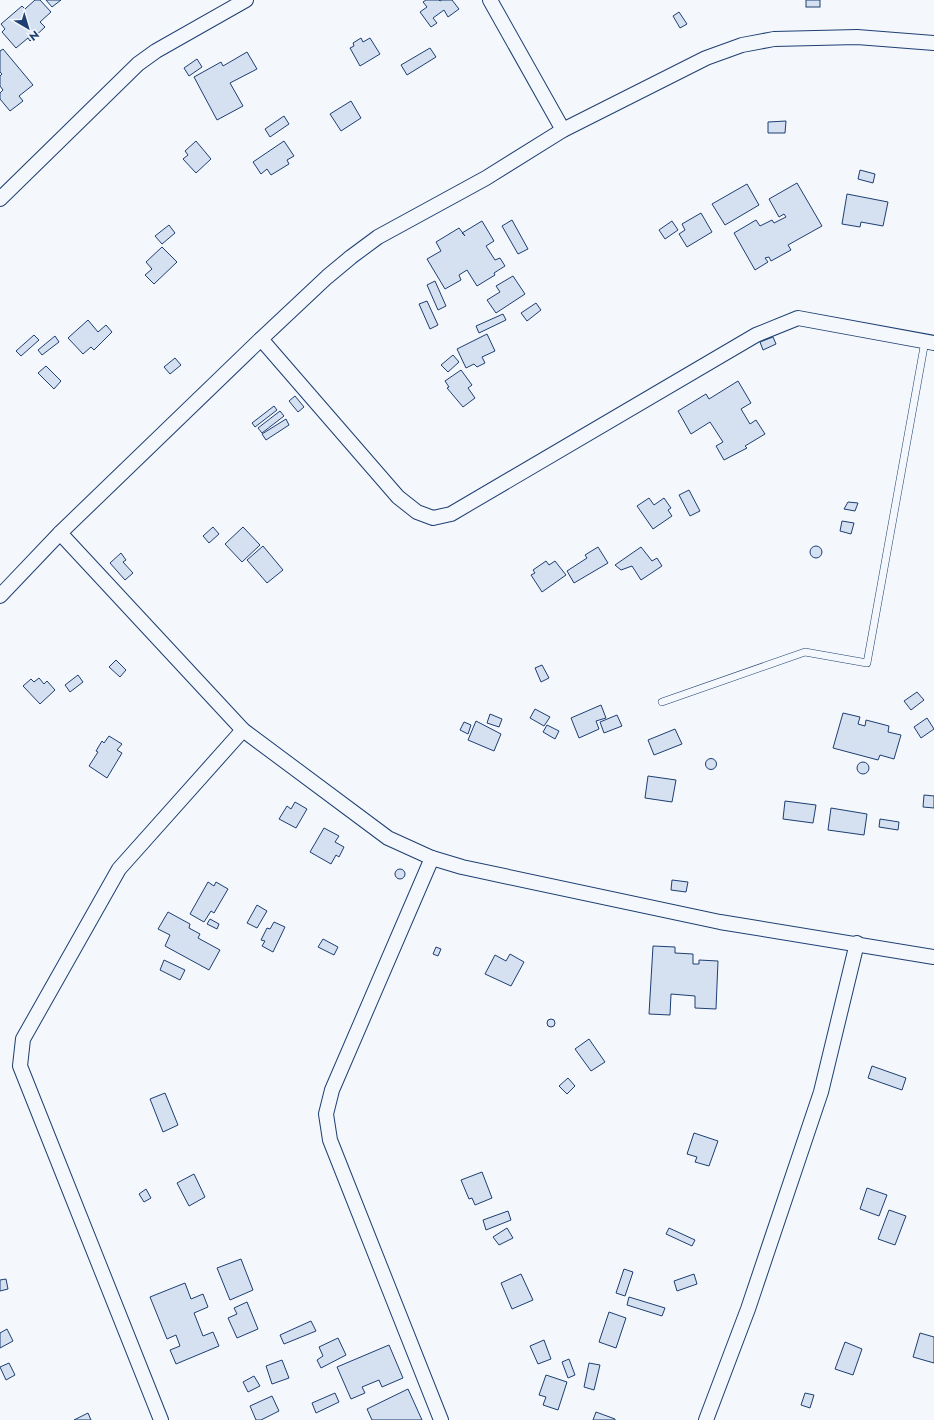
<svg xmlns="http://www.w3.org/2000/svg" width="934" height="1420" font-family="Jost,sans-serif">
<rect width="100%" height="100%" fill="#f4f7fb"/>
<g fill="#d5e0f0" stroke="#1d3f73">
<path d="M35 0H40L51 12 40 22 45 27 30 41 28 38 16 48 2 32 5 29 1 24 22 6 25 9Z"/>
<path d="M46 0H61L52 7Z"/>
<path d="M426 0H439L440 1 442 0H452L459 9 448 17 444 10 433 18 437 23 431 27 420 12 427 7 423 2Z"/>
<rect x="806" y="0" width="14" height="7"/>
<path d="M679 12 687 24 680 28 673 16Z"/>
<path d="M361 38 363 42 370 38 380 54 360 66 350 48 354 46 353 43Z"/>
<path d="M430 48 436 57 407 75 401 65Z"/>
<path d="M3 49 33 85 19 96 23 101 10 111 0 99V93L3 90 0 86V76L2 74 0 72V51Z"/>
<path d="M247 52 257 69 230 83 243 106 217 120 194 77 221 62 223 66Z"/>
<path d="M197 59 202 67 189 76 184 68Z"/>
<path d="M351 101 361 118 341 131 330 114Z"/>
<path d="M284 116 289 124 270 137 265 129Z"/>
<path d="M786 121 785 133H768V122Z"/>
<path d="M196 141 211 159 196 173 183 159 188 155 185 151Z"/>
<path d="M284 141 294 156 287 160 289 164 271 175 267 169 261 174 253 162Z"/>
<path d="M860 170 875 174 873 183 858 179Z"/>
<path d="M797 183 822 226 788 245 791 250 771 261 769 257 765 258 768 262 755 270 734 233 756 220 760 226 772 220 774 223 786 217 784 214 779 217 769 199Z"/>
<path d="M747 184 759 205 725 225 712 204Z"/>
<path d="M847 194 888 202 883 226 861 222 860 227 842 224Z"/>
<path d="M701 213 712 232 687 247 679 234 685 230 682 224Z"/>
<path d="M512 220 528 249 518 254 502 226Z"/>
<path d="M482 221 494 241 486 246 495 260 500 258 505 266 494 273 495 275 477 286 467 270 459 275 461 280 445 289 427 259 441 251 436 242 459 228 465 236 462 233Z"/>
<path d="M672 221 678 230 665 239 659 230Z"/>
<path d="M169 225 175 233 162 244 155 236Z"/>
<path d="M162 247 177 262 154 284 145 275 152 269 146 262Z"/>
<path d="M513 276 525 294 496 313 487 300 500 292 496 286Z"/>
<path d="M435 281 446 306 438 310 427 285Z"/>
<path d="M427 301 438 325 430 329 419 304Z"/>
<path d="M536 303 541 310 527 321 521 313Z"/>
<path d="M503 314 506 320 479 333 476 326Z"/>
<path d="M88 320 98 332 106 325 112 332 94 350 91 347 83 354 68 338Z"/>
<path d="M487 334 495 351 482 357 485 363 477 367 474 364 466 368 457 349Z"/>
<path d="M34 335 39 340 21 356 16 351Z"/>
<path d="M55 336 59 342 42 355 38 350Z"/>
<path d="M773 337 776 344 763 350 760 342Z"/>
<path d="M453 355 459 362 448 372 441 365Z"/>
<path d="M175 358 181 365 170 374 164 367Z"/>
<path d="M46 366 61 381 54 389 38 373Z"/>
<path d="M461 370 472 385 468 388 475 398 463 407 447 388 449 387 445 381Z"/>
<path d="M738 381 751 403 741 409 750 424 756 420 765 434 745 446 747 448 724 460 716 446 723 442 710 422 691 434 678 411 706 394 709 399Z"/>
<path d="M295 396 304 407 298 412 289 401Z"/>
<path d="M274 406 277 410 255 427 252 423Z"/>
<path d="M280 411 284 416 262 433 258 428Z"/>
<path d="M286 419 289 425 266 440 262 434Z"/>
<path d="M689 490 700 511 690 516 679 495Z"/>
<path d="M649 498 654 505 664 498 671 508 668 510 672 516 653 529 637 506Z"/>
<path d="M848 502 858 503 855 511 844 509Z"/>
<path d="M842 521 854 523 851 534 840 531Z"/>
<path d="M213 527 219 534 209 543 203 536Z"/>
<path d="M243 527 260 545 242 562 225 544Z"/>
<path d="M263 546 283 570 267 583 247 560Z"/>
<circle cx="816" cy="552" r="6"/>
<path d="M598 547 608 563 574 583 567 571 587 558 585 555Z"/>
<path d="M641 547 652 561 657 558 662 566 641 580 632 566 621 570 615 565Z"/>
<path d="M121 553 126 560 123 562 133 573 125 580 110 563Z"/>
<path d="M546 561 549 565 555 561 566 575 542 592 531 575 535 573 533 570Z"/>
<path d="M116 660 126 670 120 677 109 667Z"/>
<path d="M542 665 549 678 541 682 535 668Z"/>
<path d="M78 675 83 682 70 692 65 685Z"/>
<path d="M39 678 44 684 47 681 55 690 40 704 23 686 31 679 34 682Z"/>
<path d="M917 692 924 700 911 710 904 701Z"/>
<path d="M601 705 606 718 596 721 599 729 579 738 571 718Z"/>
<path d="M535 709 550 717 544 726 530 718Z"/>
<path d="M843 713 860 717 858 724 865 726 866 720 889 726 888 732 901 735 894 759 880 755 878 760 833 748Z"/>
<path d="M490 714 502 719 499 727 487 723Z"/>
<path d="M617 715 622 726 604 733 600 722Z"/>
<path d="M927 718 934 729 921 738 914 727Z"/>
<path d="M476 721 501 734 494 751 468 740Z"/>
<path d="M464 722 471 725 468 734 460 730Z"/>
<path d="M547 725 559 731 555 739 543 732Z"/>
<path d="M675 729 682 744 654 755 648 740Z"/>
<path d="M109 736 122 744 117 750 122 753 107 778 89 766 98 752 96 751 102 741 104 743Z"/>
<circle cx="711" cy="764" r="5.5"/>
<circle cx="863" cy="768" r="6"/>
<path d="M648 776 676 780 672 802 645 798Z"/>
<path d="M924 795 934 796V808L923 807Z"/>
<path d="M785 801 816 805 813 823 783 819Z"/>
<path d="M295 802 307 809 296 828 279 819 287 806 291 809Z"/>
<path d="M831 808 867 814 864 835 828 830Z"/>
<path d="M880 819 899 822 898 830 879 827Z"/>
<path d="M324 828 339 836 335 842 344 847 339 857 336 855 331 864 310 852Z"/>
<circle cx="400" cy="874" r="5"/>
<path d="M672 880 688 882 686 892 671 890Z"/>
<path d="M208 882 214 886 216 882 228 889 214 913 211 911 204 922 190 914Z"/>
<path d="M257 905 267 911 257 928 247 923Z"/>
<path d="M168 912 190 924 189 928 200 934 198 938 220 950 209 970 165 946 170 935 158 929Z"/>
<path d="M210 919 219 924 217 929 207 924Z"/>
<path d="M274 922 285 927 273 952 262 946 265 941 261 940 267 928 270 929Z"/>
<path d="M323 939 338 947 334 955 318 947Z"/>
<path d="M653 946 675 947V953L693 954V964H699V960L718 961 716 1009 695 1008V996L671 994 670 1015 649 1014Z"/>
<path d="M436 947 441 949 438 956 433 954Z"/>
<path d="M510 954 524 962 511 986 485 974 495 955 506 961Z"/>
<path d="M164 960 185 970 180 980 160 970Z"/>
<circle cx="551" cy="1023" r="4"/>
<path d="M589 1039 605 1062 591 1071 575 1049Z"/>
<path d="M872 1066 906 1078 902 1090 868 1078Z"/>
<path d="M568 1078 575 1086 567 1094 559 1086Z"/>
<path d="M165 1093 178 1125 163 1132 150 1099Z"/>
<path d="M694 1133 718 1141 709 1166 695 1162 697 1157 687 1154Z"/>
<path d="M482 1172 492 1198 475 1205 472 1198 469 1199 461 1180Z"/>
<path d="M194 1174 205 1197 189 1206 177 1183Z"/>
<path d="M867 1188 887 1195 879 1216 860 1209Z"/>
<path d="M146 1189 151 1198 144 1202 139 1194Z"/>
<path d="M889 1210 906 1216 895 1245 878 1239Z"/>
<path d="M508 1211 511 1220 486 1230 483 1220Z"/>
<path d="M507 1228 513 1238 499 1245 493 1237Z"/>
<path d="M669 1228 695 1240 692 1246 666 1234Z"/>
<path d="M241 1259 253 1290 230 1300 217 1268Z"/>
<path d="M624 1269 633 1272 625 1296 616 1293Z"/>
<path d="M521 1274 533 1300 512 1309 501 1283Z"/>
<path d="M694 1274 697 1284 677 1291 674 1281Z"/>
<path d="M6 1279 8 1289 0 1291V1280Z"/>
<path d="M185 1283 191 1299 203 1294 208 1307 194 1313 203 1336 213 1332 219 1346 176 1364 170 1350 180 1346 176 1335 167 1339 150 1297Z"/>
<path d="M629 1297 665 1308 662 1316 627 1305Z"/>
<path d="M247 1302 258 1329 237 1338 228 1318 237 1314 234 1308Z"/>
<path d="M609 1312 626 1318 616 1348 599 1342Z"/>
<path d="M311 1321 316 1331 284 1344 280 1335Z"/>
<path d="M7 1329 13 1341 0 1348V1333Z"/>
<path d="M920 1333 934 1337V1363L913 1357Z"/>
<path d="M338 1338 346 1355 321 1368 317 1360 323 1356 319 1347Z"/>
<path d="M544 1340 551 1359 538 1364 530 1346Z"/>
<path d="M845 1342 862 1349 853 1375 835 1369Z"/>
<path d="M389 1345 403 1378 382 1387 379 1380 362 1387 365 1393 351 1399 337 1367Z"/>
<path d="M569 1359 575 1375 568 1378 562 1362Z"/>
<path d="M282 1360 289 1378 272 1384 266 1366Z"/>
<path d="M9 1363 15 1375 6 1380 0 1367Z"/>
<path d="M589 1363 600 1365 594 1390 584 1387Z"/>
<path d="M546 1375 567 1382 558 1410 543 1405 546 1397 539 1395Z"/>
<path d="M254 1376 260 1386 248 1392 243 1382Z"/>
<path d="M408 1389 422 1420H372L367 1409Z"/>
<path d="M335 1393 339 1402 316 1413 312 1403Z"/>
<path d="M805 1393 814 1395 810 1408 801 1405Z"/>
<path d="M272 1396 279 1411 261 1420H256L250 1406Z"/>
<path d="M596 1412 615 1419V1420H593Z"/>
<path d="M88 1413 91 1420H74Z"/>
</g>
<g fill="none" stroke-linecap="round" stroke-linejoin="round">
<g stroke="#1d3f73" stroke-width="8">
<path id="lane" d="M662 702 805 652 867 663 925 341"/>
</g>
<g stroke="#1d3f73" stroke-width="16">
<g id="street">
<path d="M490 0 563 130"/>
<path d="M0 199 138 64 156 51 246 0"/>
<path d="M261 339 398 497 417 512 433 518 451 514 756 335 798 318 934 343"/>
<path d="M60 533 243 730 388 838 432 858 462 867 720 922 934 957"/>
<path d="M0 596 60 533 261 339 327 277 351 257 378 237 486 178 563 130 706 58 742 45 774 39 857 37 934 43"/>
<path d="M432 858 332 1090 326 1114 330 1140 441 1420"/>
<path d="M161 1420 20 1066 23 1039 119 869 243 730"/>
<path d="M706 1420 748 1309 821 1092 857 943"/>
</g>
</g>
<use href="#lane" stroke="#f4f7fb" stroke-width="7"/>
<use href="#street" stroke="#f4f7fb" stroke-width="14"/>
</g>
<g transform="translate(28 28) rotate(142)" stroke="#f4f7fb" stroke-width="3" paint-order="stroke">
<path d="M0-3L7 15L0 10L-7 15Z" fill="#1d3f73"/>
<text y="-6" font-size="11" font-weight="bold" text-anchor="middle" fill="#1d3f73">N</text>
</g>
</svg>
